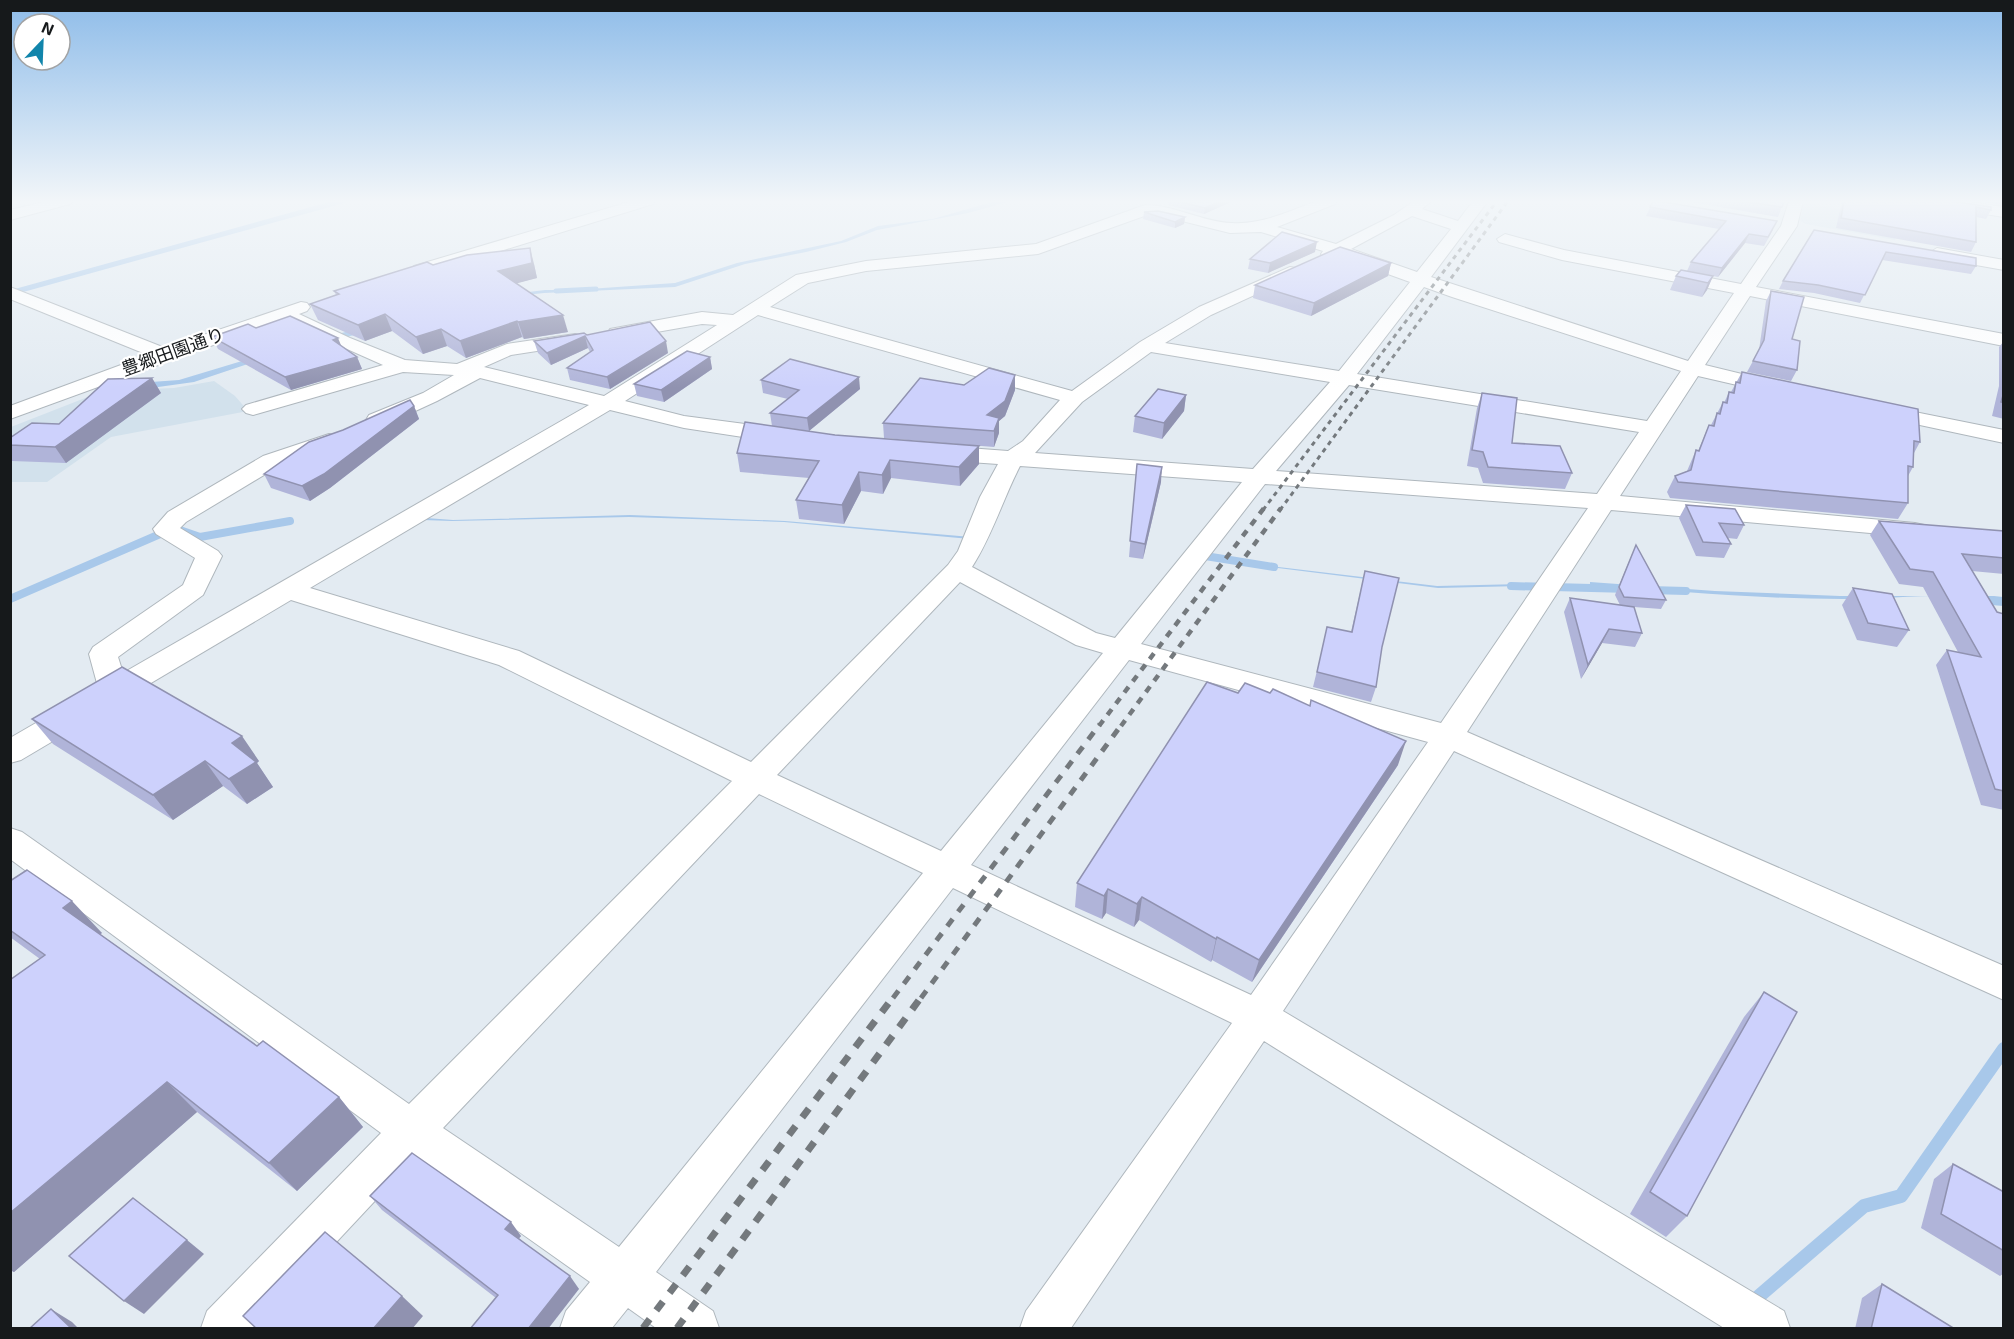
<svg xmlns="http://www.w3.org/2000/svg" width="2014" height="1339" font-family="'Exo 2','Noto Sans JP',sans-serif">
<rect width="100%" height="100%" fill="#e3ebf2"/>
<g fill="#d2e1ec">
<path d="M1804 203 1897 219 1895 240 1806 224 1800 221Z"/>
<path d="M214 381 235 396 248 411 111 437 47 482H11V427L103 391 174 388Z"/>
</g>
<g fill="#a8c8ea">
<path d="M995 201H1011L968 213 877 230 846 242 806 252 745 264 675 287 544 293 515 296 284 352 194 382 151 388 123 384 179 380 275 351 386 321 503 295 545 290H574L675 283 737 263 841 241 878 226 933 219Z"/>
<path d="M630 515 785 521 971 537 970 539 784 522 629 517 452 521 423 520 426 518 453 520Z"/>
<path d="M1262 565 1437 586 1522 584 1521 586 1438 588 1261 566Z"/>
<path d="M1590 582 1715 591 1840 596H1994L2003 597 2004 600C1951 591 1896 599 1843 599 1758 599 1674 591 1590 585Z"/>
</g>
<g fill="none" stroke-linecap="round" stroke-linejoin="round">
<g stroke="#a8c8ea" stroke-width="5">
<path d="M556 291 596 289"/>
<path d="M10 293 342 201"/>
</g>
<g stroke="#a8c8ea" stroke-width="8">
<path d="M1199 555 1274 567"/>
<path d="M1511 586 1630 589"/>
<path d="M1649 590 1686 591"/>
<path d="M10 599 174 528 200 537 290 521"/>
<path d="M1979 600 2004 602"/>
</g>
<path stroke="#a8c8ea" stroke-width="14" d="M1751 1303 1864 1206 1901 1196 2004 1049"/>
<g stroke="#afb7bd" stroke-width="2">
<g id="minor">
<path d="M48 201H73L70 204 10 220V210Z"/>
<path d="M632 201H656L653 204 426 274H414L411 270 414 266Z"/>
<path d="M1317 201H1338L1335 204 1277 227 1336 244 1394 215 1414 201H1431L1422 209 1458 221 1473 201H1488L1431 277 1688 361 1734 293 1562 260 1499 242 1497 239 1505 234 1564 250 1741 284 1781 226 1789 201H1803L1797 226 1756 287 2004 334V346L1750 296 1705 365 1783 384 1786 388 1783 392 1776 394 1698 376 1620 496 1915 523 1924 525 1927 530 1924 535 1915 537 1611 510 1467 732 2004 966V1000L1454 751 1283 1011 1784 1311 1790 1328H1724L1264 1041 1071 1328H1020L1026 1311 1232 1023 953 888 656 1272 713 1311 719 1328H656L628 1308 612 1328H560L566 1311 590 1282 415 1158 256 1328H201L207 1311 381 1133 10 859V828L22 832 409 1104 732 781 499 665 291 600 21 760 10 763V738L98 687 89 654 93 647 183 585 195 558 156 534 153 529 168 512 263 456 329 434 337 436 340 441 337 446 279 466 186 522 180 528 218 551 222 556 203 595 118 657 123 673 589 405 480 378 437 401 385 425 377 426 369 425 366 420 369 415 423 393 454 375 403 372 260 413 253 415 246 413 242 409 246 405 383 365 282 320 10 419V406L148 355 10 299V287L165 348 301 302 307 303 310 307 307 311 299 314 350 338 405 360 457 364 507 344 575 334 582 336 585 340 582 344 511 355 484 367 604 396 717 325 702 324 617 339 610 337 608 333 610 329 702 312 733 315 796 275 866 261 1036 244 1145 205C1175 205 1202 222 1232 223 1262 225 1289 211 1317 201ZM1147 215H1158L1230 233 1261 232 1323 251 1321 254 1323 258 1329 259 1338 256 1410 282 1339 371 1165 343 1211 315 1296 276 1299 272 1296 268 1290 267 1199 307 1140 342 1072 391 770 307 808 283 866 271 1038 254ZM1412 216 1451 229 1417 272 1351 249ZM1424 287 1452 297 1681 371 1647 421 1357 374ZM758 315 1060 400 1023 441 1008 451 941 446 933 448 930 453 933 458 941 460 998 464 980 497 958 551 948 565 751 762 519 651 310 588 610 410 684 428 782 443 790 441 793 436 790 431 782 429 684 416 625 401ZM1151 352 1330 382 1253 469 1035 453 1082 402ZM1349 385 1639 432 1597 494 1276 471ZM1020 466 1242 482 1115 638 1096 633 972 567C992 536 1003 499 1020 466ZM1265 484 1588 508 1441 723 1141 644ZM960 582 1076 645 1103 653 941 851 777 775ZM1129 660 1428 742 1251 995 971 865ZM759 794 923 873 619 1247 443 1128Z"/>
<path d="M1926 201H1962L2004 207V217L1934 206Z"/>
<path d="M1937 248 2004 260V270L1931 257 1929 253Z"/>
<path d="M1880 405 2004 430V443L1873 415 1869 411 1873 407Z"/>
</g>
</g>
<use href="#minor" fill="#fff" fill-rule="evenodd"/>
<g stroke="#74797d" stroke-width="3" stroke-dasharray="4.5 4.5" stroke-linecap="butt">
<path d="M1263 510 1497 201"/>
<path d="M1280 510 1508 201"/>
</g>
<g stroke="#74797d" stroke-width="4.5" stroke-dasharray="7 7" stroke-linecap="butt">
<path d="M1099 726 1264 508"/>
<path d="M1121 726 1281 508"/>
</g>
<g stroke="#74797d" stroke-width="5" stroke-dasharray="9 9" stroke-linecap="butt">
<path d="M893 998 1100 724"/>
<path d="M921 998 1122 724"/>
</g>
<g stroke="#74797d" stroke-width="7" stroke-dasharray="11 11" stroke-linecap="butt">
<path d="M643 1328 894 996"/>
<path d="M677 1328 922 996"/>
</g>
</g>
<g fill="#b0b4d9">
<path d="M1168 201H1233L1204 214 1168 205Z"/>
<path d="M1653 201 1773 230 1764 246 1745 243 1718 277 1713 276 1707 290 1702 297 1670 290 1676 276 1687 271 1691 262 1719 229 1646 216Z"/>
<path d="M1685 201H1784L1778 217Z"/>
<path d="M1842 201H1951L1991 210 1986 219 1976 217V242L1971 252 1836 228Z"/>
<path d="M1976 201H2004V205Z"/>
<path d="M1144 212 1185 217 1184 224 1175 228 1143 219Z"/>
<path d="M1814 230 1976 266 1971 274 1882 260 1860 303 1814 293 1779 289 1783 281Z"/>
<path d="M1315 252 1268 273 1248 269 1250 259Z"/>
<path d="M1391 263 1388 276 1311 316 1253 298 1255 285Z"/>
<path d="M534 264 537 278 516 283 568 332 524 339 522 337 466 358 447 346 423 354 392 331 365 341 318 320 310 304 336 295 334 291 433 265Z"/>
<path d="M1771 291 1797 370 1791 381 1747 372 1759 350 1766 301Z"/>
<path d="M256 328 342 346 357 357 362 369 291 390 218 349 212 337Z"/>
<path d="M587 335 668 353 610 389 570 380 567 368 590 352 588 348 551 365 538 353 534 341Z"/>
<path d="M2004 341V419L1992 416 1999 386V347Z"/>
<path d="M710 357 712 369 664 402 637 396 634 384Z"/>
<path d="M1742 372 1920 442 1914 453 1913 467 1908 476V503L1898 519 1670 498 1667 492 1675 476 1687 471 1696 450 1698 451 1709 425H1711L1723 402 1724 403 1729 392H1731Z"/>
<path d="M152 378 161 393 66 463 12 461 10 459V438L59 424Z"/>
<path d="M761 380 860 389 809 431 772 426 770 413 788 399 763 393Z"/>
<path d="M964 385 1015 390 1005 416 999 421V433L994 447 884 438 883 423Z"/>
<path d="M1482 393 1512 443 1572 473 1565 489 1483 483 1478 468 1467 466 1477 408Z"/>
<path d="M1186 395 1184 411 1162 439 1133 432 1135 416Z"/>
<path d="M414 406 419 419 330 488 310 501 271 488 264 474Z"/>
<path d="M737 453 979 464 960 486 891 478 883 494 861 491 844 524 799 519 796 500 809 478 740 472Z"/>
<path d="M1137 464 1161 482 1143 559 1129 557Z"/>
<path d="M1686 505 1744 525 1737 539 1728 538 1731 544 1724 558 1696 556 1679 518Z"/>
<path d="M1879 521 2004 531V574L1972 571 1997 612 2004 614V810L1981 805 1936 665 1947 650 1958 652 1923 587 1899 584 1870 535Z"/>
<path d="M1632 554 1666 600 1661 609 1634 607 1642 633 1635 647 1602 643 1581 679 1564 612 1570 598 1620 605 1615 595Z"/>
<path d="M1365 571 1382 647 1376 687 1371 702 1313 687 1324 642 1351 632Z"/>
<path d="M1853 588 1909 630 1897 647 1857 640 1842 605Z"/>
<path d="M32 719 259 761 257 763 273 787 247 804 223 786 173 820 53 744Z"/>
<path d="M1398 765 1252 982 1212 960 1211 962 1139 920 1134 927 1106 913 1102 919 1075 907 1077 883Z"/>
<path d="M10 881 102 933 100 934 257 1046 339 1097 363 1127 297 1191 197 1112 14 1272 10 1270V980L40 959 10 937Z"/>
<path d="M1764 992 1687 1216 1666 1237 1630 1214 1744 1017Z"/>
<path d="M1953 1164 2004 1192V1273L2000 1276 1921 1228 1934 1179Z"/>
<path d="M370 1196 521 1236 519 1238 579 1289 496 1298 382 1210Z"/>
<path d="M1882 1284 1955 1329H1855L1862 1298Z"/>
</g>
<g fill="#9092b0">
<path d="M1220 201H1233L1204 214 1205 208Z"/>
<path d="M1185 217 1184 224 1175 228V222Z"/>
<path d="M1749 234 1745 243 1718 277 1722 268Z"/>
<path d="M1317 242 1315 252 1268 273 1270 263Z"/>
<path d="M530 248 534 264 537 278 503 287 498 271Z"/>
<path d="M1391 263 1388 276 1311 316 1314 303Z"/>
<path d="M1713 276 1707 290 1702 297 1708 283Z"/>
<path d="M385 314 392 331 365 341 358 325Z"/>
<path d="M563 315 568 332 524 339 518 322Z"/>
<path d="M517 321 522 337 466 358 460 341Z"/>
<path d="M441 329 447 346 423 354 416 337Z"/>
<path d="M585 336 588 348 551 365 547 353Z"/>
<path d="M338 338 343 350 333 340Z"/>
<path d="M666 341 668 353 610 389 607 377Z"/>
<path d="M357 357 362 369 291 390 285 377Z"/>
<path d="M710 357 712 369 664 402 661 390Z"/>
<path d="M1015 375V390L1005 416 999 421V433L994 447V431L987 415Z"/>
<path d="M859 377 860 389 809 431 807 418Z"/>
<path d="M152 378 161 393 66 463 55 447Z"/>
<path d="M1186 395 1184 411 1162 439 1164 423Z"/>
<path d="M414 406 419 419 330 488 310 501 302 486Z"/>
<path d="M979 446V464L960 486 959 467Z"/>
<path d="M890 460 891 478 883 494 882 475Z"/>
<path d="M1162 467 1161 482 1143 559 1145 544Z"/>
<path d="M859 472 861 491 844 524 842 505Z"/>
<path d="M1609 629 1602 643 1581 679 1588 665Z"/>
<path d="M242 736 259 761 257 763 273 787 247 804 229 779 232 743Z"/>
<path d="M1406 741 1398 765 1252 982 1259 960Z"/>
<path d="M205 761 223 786 173 820 153 795Z"/>
<path d="M1108 889 1106 913 1102 919 1104 896Z"/>
<path d="M1142 897 1139 920 1134 927 1137 904Z"/>
<path d="M72 901 102 933 93 939 63 908Z"/>
<path d="M1217 937 1212 960 1211 962 1216 939Z"/>
<path d="M167 1082 197 1112 14 1272 10 1270V1213Z"/>
<path d="M339 1097 363 1127 297 1191 269 1163Z"/>
<path d="M511 1222 521 1236 516 1242 505 1229Z"/>
<path d="M187 1240 204 1254 144 1314 124 1301Z"/>
<path d="M570 1276 579 1289 548 1329H528Z"/>
<path d="M402 1296 423 1316 412 1329H373Z"/>
<path d="M51 1309 72 1322 79 1329H72Z"/>
</g>
<g fill="#cdd1fc" stroke="#9092b0" stroke-width="1.5">
<path d="M1177 201H1220L1205 208Z"/>
<path d="M1653 201H1658L1777 221 1768 237 1749 234 1722 268 1691 262 1726 221 1650 207Z"/>
<path d="M1743 201H1784L1782 207Z"/>
<path d="M1844 201H1951L1991 207V210L1976 207V242L1841 218Z"/>
<path d="M1158 211 1185 217 1175 222 1144 212Z"/>
<path d="M1814 230 1976 258V266L1886 252 1865 295 1818 285 1783 281Z"/>
<path d="M1282 232 1317 242 1270 263 1250 259Z"/>
<path d="M1340 247 1391 263 1314 303 1255 285Z"/>
<path d="M530 248 532 263 498 271 563 315 518 322 517 321 460 341 441 329 416 337 385 314 358 325 310 304 339 294 334 291 427 262 433 265 467 255Z"/>
<path d="M1681 270 1713 276 1708 283 1676 276Z"/>
<path d="M1771 291 1804 297 1792 339 1800 341 1797 370 1753 361 1764 340Z"/>
<path d="M290 316 338 338 333 340 357 357 285 377 212 337 248 324 256 328Z"/>
<path d="M650 322 666 341 607 377 567 368 593 350 585 336 547 353 534 341 584 333 587 335Z"/>
<path d="M687 351 710 357 661 390 634 384Z"/>
<path d="M790 359 859 377 807 418 770 413 799 390 761 380Z"/>
<path d="M989 368 1015 375 1005 401 987 415 999 418 994 431 883 423 920 378 964 385Z"/>
<path d="M1742 372 1918 409 1920 442 1914 441 1913 467 1908 466V503L1678 482 1675 476 1691 470 1696 450 1699 451 1709 425 1714 426 1717 413 1720 414 1723 402 1727 403 1729 392 1734 393 1736 382 1740 383Z"/>
<path d="M152 378 55 447 10 445V438L32 423 59 424 108 379Z"/>
<path d="M1158 389 1186 395 1164 423 1135 416Z"/>
<path d="M2004 392V403L2001 402Z"/>
<path d="M1482 393 1517 398 1512 443 1560 446 1572 473 1488 467 1483 452 1472 450Z"/>
<path d="M410 400 414 406 324 474 302 486 264 474 309 442 343 430Z"/>
<path d="M745 422 835 435 979 446 959 467 890 460 882 475 859 472 842 505 796 500 819 461 737 453Z"/>
<path d="M1137 464 1162 467 1145 544 1130 541Z"/>
<path d="M1686 505 1735 509 1744 525 1719 523 1731 544 1703 542Z"/>
<path d="M1879 521 2004 531V558L1962 554 1997 612 2004 614V791L1995 789 1947 650 1981 657 1933 572 1910 569Z"/>
<path d="M1636 545 1666 600 1624 597 1619 587Z"/>
<path d="M1365 571 1399 578 1382 647 1376 687 1317 672 1327 627 1352 632Z"/>
<path d="M1853 588 1892 594 1909 630 1868 623Z"/>
<path d="M1570 598 1634 607 1642 633 1609 629 1588 665Z"/>
<path d="M122 667 242 736 232 743 256 762 229 779 205 761 153 795 32 719Z"/>
<path d="M1207 682 1238 693 1245 683 1270 693 1273 689 1310 706 1311 700 1406 741 1259 960 1217 937 1216 939 1142 897 1137 904 1108 889 1104 896 1077 883Z"/>
<path d="M27 870 72 901 63 908 257 1046 263 1041 339 1097 269 1163 167 1082 10 1213V980L45 955 10 930V881Z"/>
<path d="M1764 992 1797 1012 1687 1216 1650 1192Z"/>
<path d="M412 1153 511 1222 505 1229 570 1276 528 1329H470L498 1295 370 1196Z"/>
<path d="M1953 1164 2004 1192V1251L1941 1214Z"/>
<path d="M133 1198 187 1240 124 1301 69 1256Z"/>
<path d="M325 1232 402 1296 373 1329H257L243 1316Z"/>
<path d="M1882 1284 1955 1329H1871Z"/>
<path d="M51 1309 72 1329H29Z"/>
</g>
<linearGradient id="sky" x2="0" y2="1"><stop stop-color="#8ebce9"/><stop offset="0.52" stop-color="#f2f6f9"/><stop offset="1" stop-color="#f2f6f9" stop-opacity="0"/></linearGradient>
<rect width="2014" height="388" fill="url(#sky)"/>
<g text-anchor="middle" stroke-width="4.5" stroke-linejoin="round" paint-order="stroke">
<g font-size="18" fill="#16191b" stroke="#fff">
<text transform="translate(173 352) rotate(-20)" y="6">豊郷田園通り</text>
</g>
</g>
<rect width="2014" height="1339" fill="none" stroke="#16191b" stroke-width="24"/>
<g transform="translate(42 42) rotate(23)"><circle r="28" fill="#ffffff" stroke="#a2a3a4" stroke-width="1.5"/>
<path d="M0-4.5L10 22L0 15L-10 22Z" fill="#1185ab"/>
<text y="-9" font-size="16" font-weight="bold" text-anchor="middle" fill="#16191b">N</text>
</g>
</svg>
